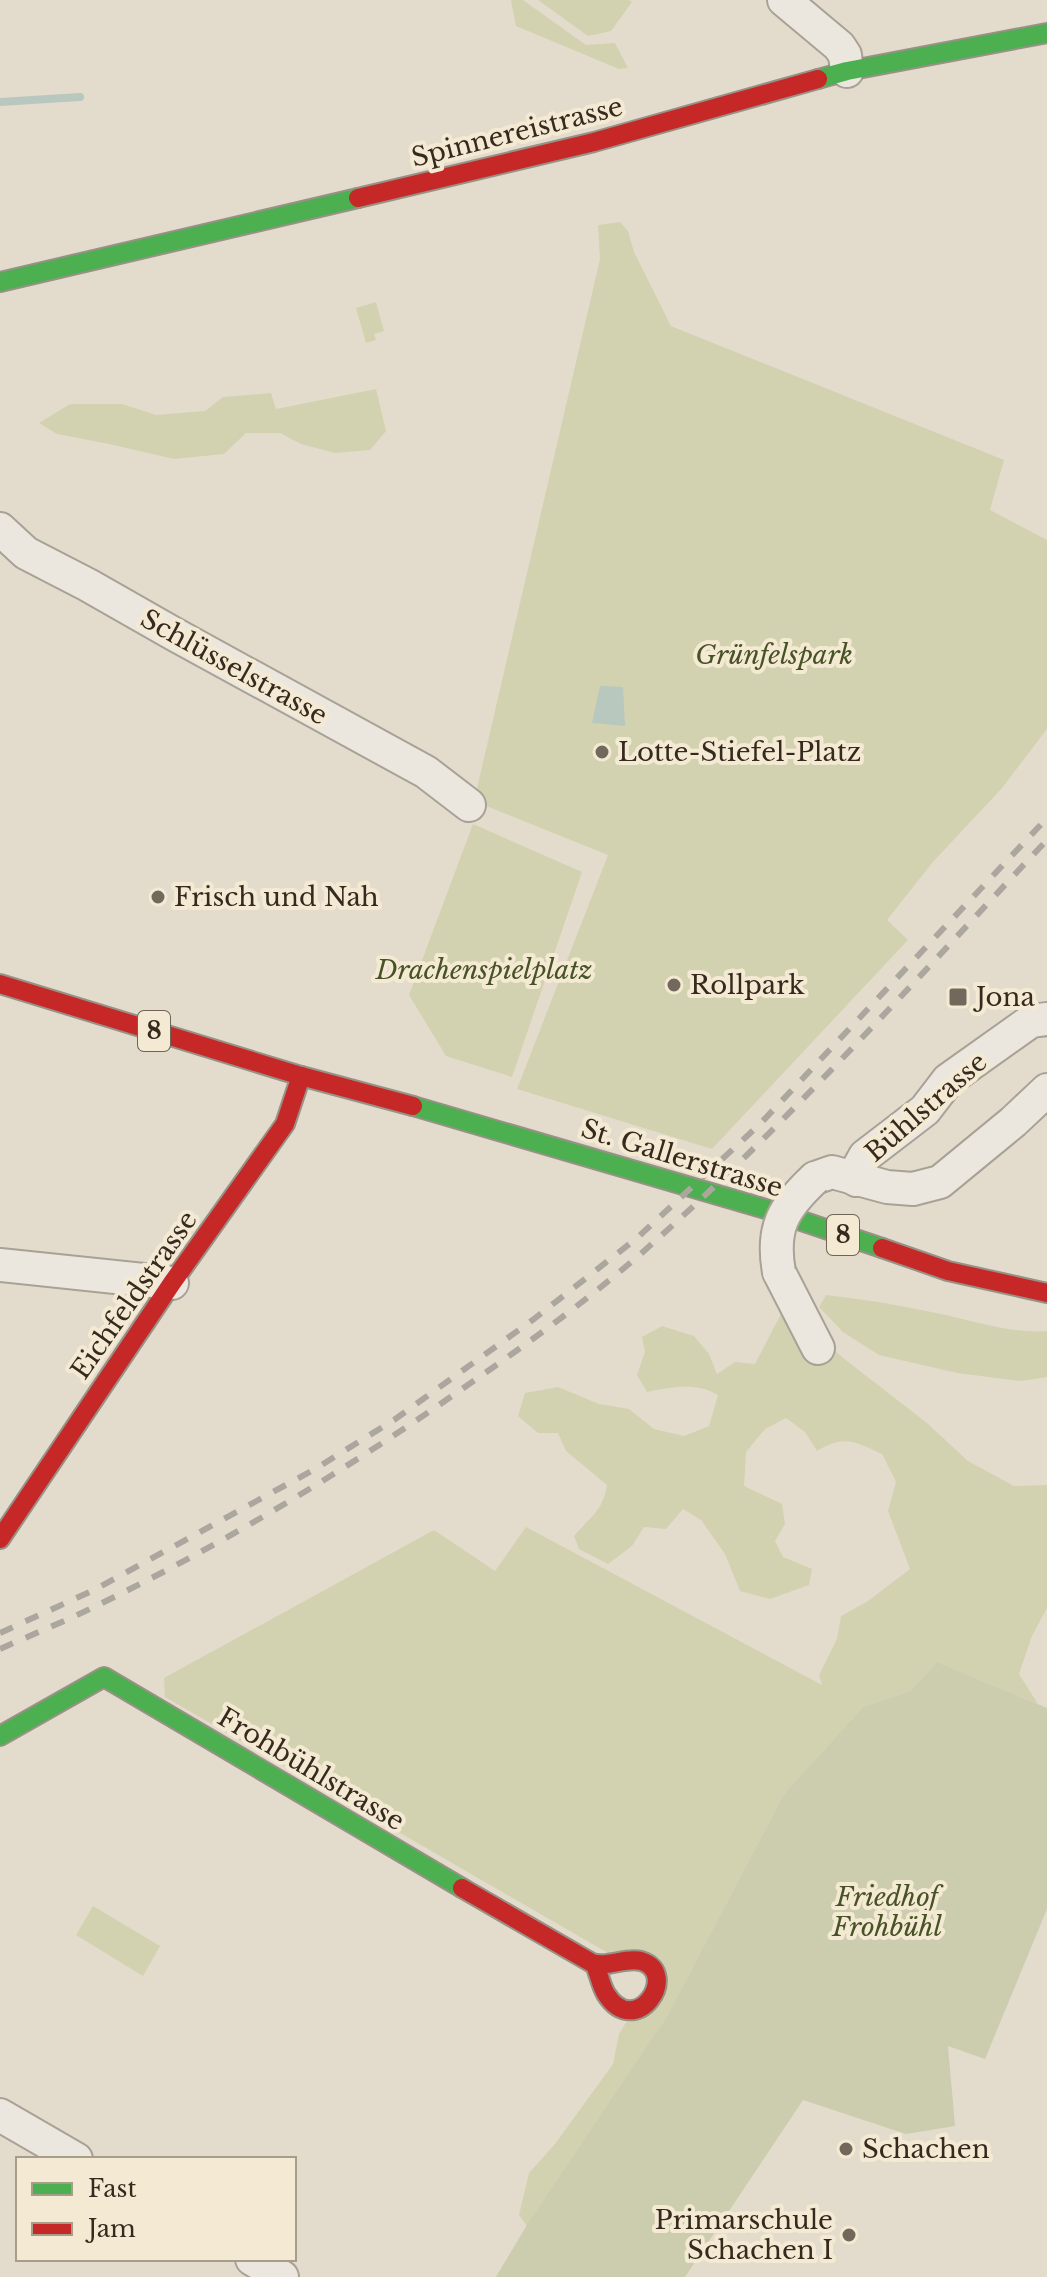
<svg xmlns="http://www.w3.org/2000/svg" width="1047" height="2277" font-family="'Libre Baskerville',serif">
<rect width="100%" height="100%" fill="#e3dccd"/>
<g fill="#d2d2b0">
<path d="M511 0H523L586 45 615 43 628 68 619 69 516 26Z"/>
<path d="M538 0H629L632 2 611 31 588 36Z"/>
<path d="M620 222 628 231 634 252 671 326 1004 460 990 510 1047 540V729L1002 788 932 863 887 920 908 940 712 1149 517 1089 608 855 474 801 600 259 598 225Z"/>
<path d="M376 302 384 331 374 334 376 340 366 343 356 308Z"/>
<path d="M376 389 386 431 370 450 335 453 301 444 280 433H246L224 454 174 459 109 444 57 434 39 423 70 404H122L156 415 205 411 223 397 271 393 276 409Z"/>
<path d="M473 824 582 872 512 1077 446 1056 409 995Z"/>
<path d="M826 1295C863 1299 900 1305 936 1313 972 1320 1010 1334 1047 1331V1377L1021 1381 957 1373 879 1355 843 1332 819 1307Z"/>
<path d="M784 1308 847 1361 927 1423 968 1461 1014 1486 1047 1485V1608L1032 1636 1019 1674 1038 1704 937 1662 910 1691 863 1707 784 1794 666 2018 496 2277 527 2226 519 2215 529 2173 555 2144 613 2064 619 2034 631 2014 665 1986 165 1697 164 1678 434 1530 495 1571 526 1527 822 1685 819 1675 837 1639 841 1616 868 1601 910 1569 888 1511 896 1482 882 1454C855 1442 845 1434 817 1451L805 1432 786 1418 765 1429 746 1452 744 1486 782 1504 785 1524 775 1541 783 1557 812 1569 809 1585 770 1599 740 1591 725 1554 701 1520 683 1509 666 1529 644 1527 632 1546 608 1564 579 1549 574 1536C590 1517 603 1511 607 1485L566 1451 558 1433H538L518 1416 525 1393 558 1387 599 1404 629 1409 654 1429 684 1436 709 1426 718 1395C697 1382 670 1387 647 1392L637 1375 645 1352 642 1337 662 1326 694 1336 709 1354 717 1374 735 1362 755 1364Z"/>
<path d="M93 1906 160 1946 143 1976 76 1935Z"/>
</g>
<path fill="#ccccaf" d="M937 1662 1047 1708V1909L985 2059 948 2046 955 2126 906 2134 803 2100 685 2277H496L527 2225 666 2018 784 1794 863 1707 910 1691Z"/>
<path fill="#b8c8be" d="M600 686 623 687 625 726 592 723Z"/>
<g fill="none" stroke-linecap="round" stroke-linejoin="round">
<path stroke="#b8c8be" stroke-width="8" d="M0 102 80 97"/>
<g stroke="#a8a196" stroke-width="36">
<g id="street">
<path d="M784 0 839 46 845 55 847 71"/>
<path d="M0 529 26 553 88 585 174 634 426 772 469 805"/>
<path d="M815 1178 832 1172 887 1187 913 1189 940 1182 1013 1122 1047 1090"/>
<path d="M856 1180 860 1165 865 1156 925 1110 948 1080 1031 1021 1047 1019"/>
<path d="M0 1265 172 1283"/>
<path d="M779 1272 818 1348"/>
<path d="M0 2115 76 2159"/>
<path d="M252 2259 282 2277"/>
</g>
</g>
<g stroke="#989186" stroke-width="22">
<g id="fast">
<path d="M818 79 847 71 1047 33"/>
<path d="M0 282 358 198"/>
<path d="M413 1106 769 1210 882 1248"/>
<path d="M0 1736 104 1677 462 1888"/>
</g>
</g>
<g stroke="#989186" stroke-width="22">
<g id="jam">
<path d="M358 198 594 142 818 79"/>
<path d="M0 984 301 1076 413 1106"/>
<path d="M882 1248 948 1271 1047 1293"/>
<path d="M0 1539 172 1283 285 1124 301 1076"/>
<path d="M462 1888 592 1963C608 1968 625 1957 641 1961 681 1973 636 2041 606 1994 601 1986 599 1974 595 1965"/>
</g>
</g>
<use href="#street" stroke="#ece7de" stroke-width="32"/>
<use href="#fast" stroke="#4caf50" stroke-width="18"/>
<use href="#jam" stroke="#c62828" stroke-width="18"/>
<g stroke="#aba69e" stroke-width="6" stroke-dasharray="14 14" stroke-linecap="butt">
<path d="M0 1633 94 1590 315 1469 394 1420 534 1319 637 1238 760 1124 1047 818"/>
<path d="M0 1649C33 1634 66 1621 98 1605 229 1541 353 1466 472 1382 534 1339 596 1294 653 1243 793 1118 918 977 1047 840"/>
</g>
<g stroke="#a8a196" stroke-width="36" stroke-linecap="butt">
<path id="street-bridge" d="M779 1272C771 1228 783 1208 815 1178"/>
</g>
<use href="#street-bridge" stroke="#ece7de" stroke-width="32"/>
</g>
<g fill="#73685c" stroke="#f4ead3" stroke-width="3">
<circle cx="602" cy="752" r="8"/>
<circle cx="158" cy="897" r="8"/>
<circle cx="674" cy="985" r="8"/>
<rect x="948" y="987" width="20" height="20" rx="4"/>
<circle cx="846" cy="2149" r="8"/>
<circle cx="849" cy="2235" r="8"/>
</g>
<g text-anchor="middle" stroke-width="8" stroke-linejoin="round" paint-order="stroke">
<g fill="#f4ead3" stroke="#6f6455" stroke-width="2">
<rect x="138" y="1011" width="32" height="40" rx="6"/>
<rect x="827" y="1215" width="32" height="40" rx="6"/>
</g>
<g font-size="24" font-weight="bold" fill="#362a1f">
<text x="154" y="1039">8</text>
<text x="843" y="1243">8</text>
</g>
<g font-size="26" fill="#362a1f" stroke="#f4ead3">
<text transform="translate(517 132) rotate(-14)" y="9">Spinnereistrasse</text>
<text transform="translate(234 667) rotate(29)" y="9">Schlüsselstrasse</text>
<text transform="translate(926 1107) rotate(-41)" y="9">Bühlstrasse</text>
<text transform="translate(682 1158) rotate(17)" y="9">St. Gallerstrasse</text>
<text transform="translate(134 1295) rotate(-55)" y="9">Eichfeldstrasse</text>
<text transform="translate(311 1769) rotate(31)" y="9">Frohbühlstrasse</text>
</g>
<g font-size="26" font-style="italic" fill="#475226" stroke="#f4ead3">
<text x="774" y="664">Grünfelspark</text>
<text x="484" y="979">Drachenspielplatz</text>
<text x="887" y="1906">Friedhof<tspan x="887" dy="30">Frohbühl</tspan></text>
</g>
<g font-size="26" fill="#362a1f" stroke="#f4ead3" text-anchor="start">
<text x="618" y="761">Lotte-Stiefel-Platz</text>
<text x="174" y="906">Frisch und Nah</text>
<text x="690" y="994">Rollpark</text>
<text x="976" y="1006">Jona</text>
<text x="862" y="2158">Schachen</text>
<text x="833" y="2229" text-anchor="end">Primarschule<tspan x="833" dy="30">Schachen I</tspan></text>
</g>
</g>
<rect x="16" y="2157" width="280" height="104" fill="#f4ead3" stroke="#a89d8b" stroke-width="2"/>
<rect x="32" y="2183" width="40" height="12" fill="#4caf50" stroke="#a89d8b" stroke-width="2"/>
<text x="88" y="2197" font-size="24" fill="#362a1f">Fast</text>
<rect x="32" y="2223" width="40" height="12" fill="#c62828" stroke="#a89d8b" stroke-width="2"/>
<text x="88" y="2237" font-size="24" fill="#362a1f">Jam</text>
</svg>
